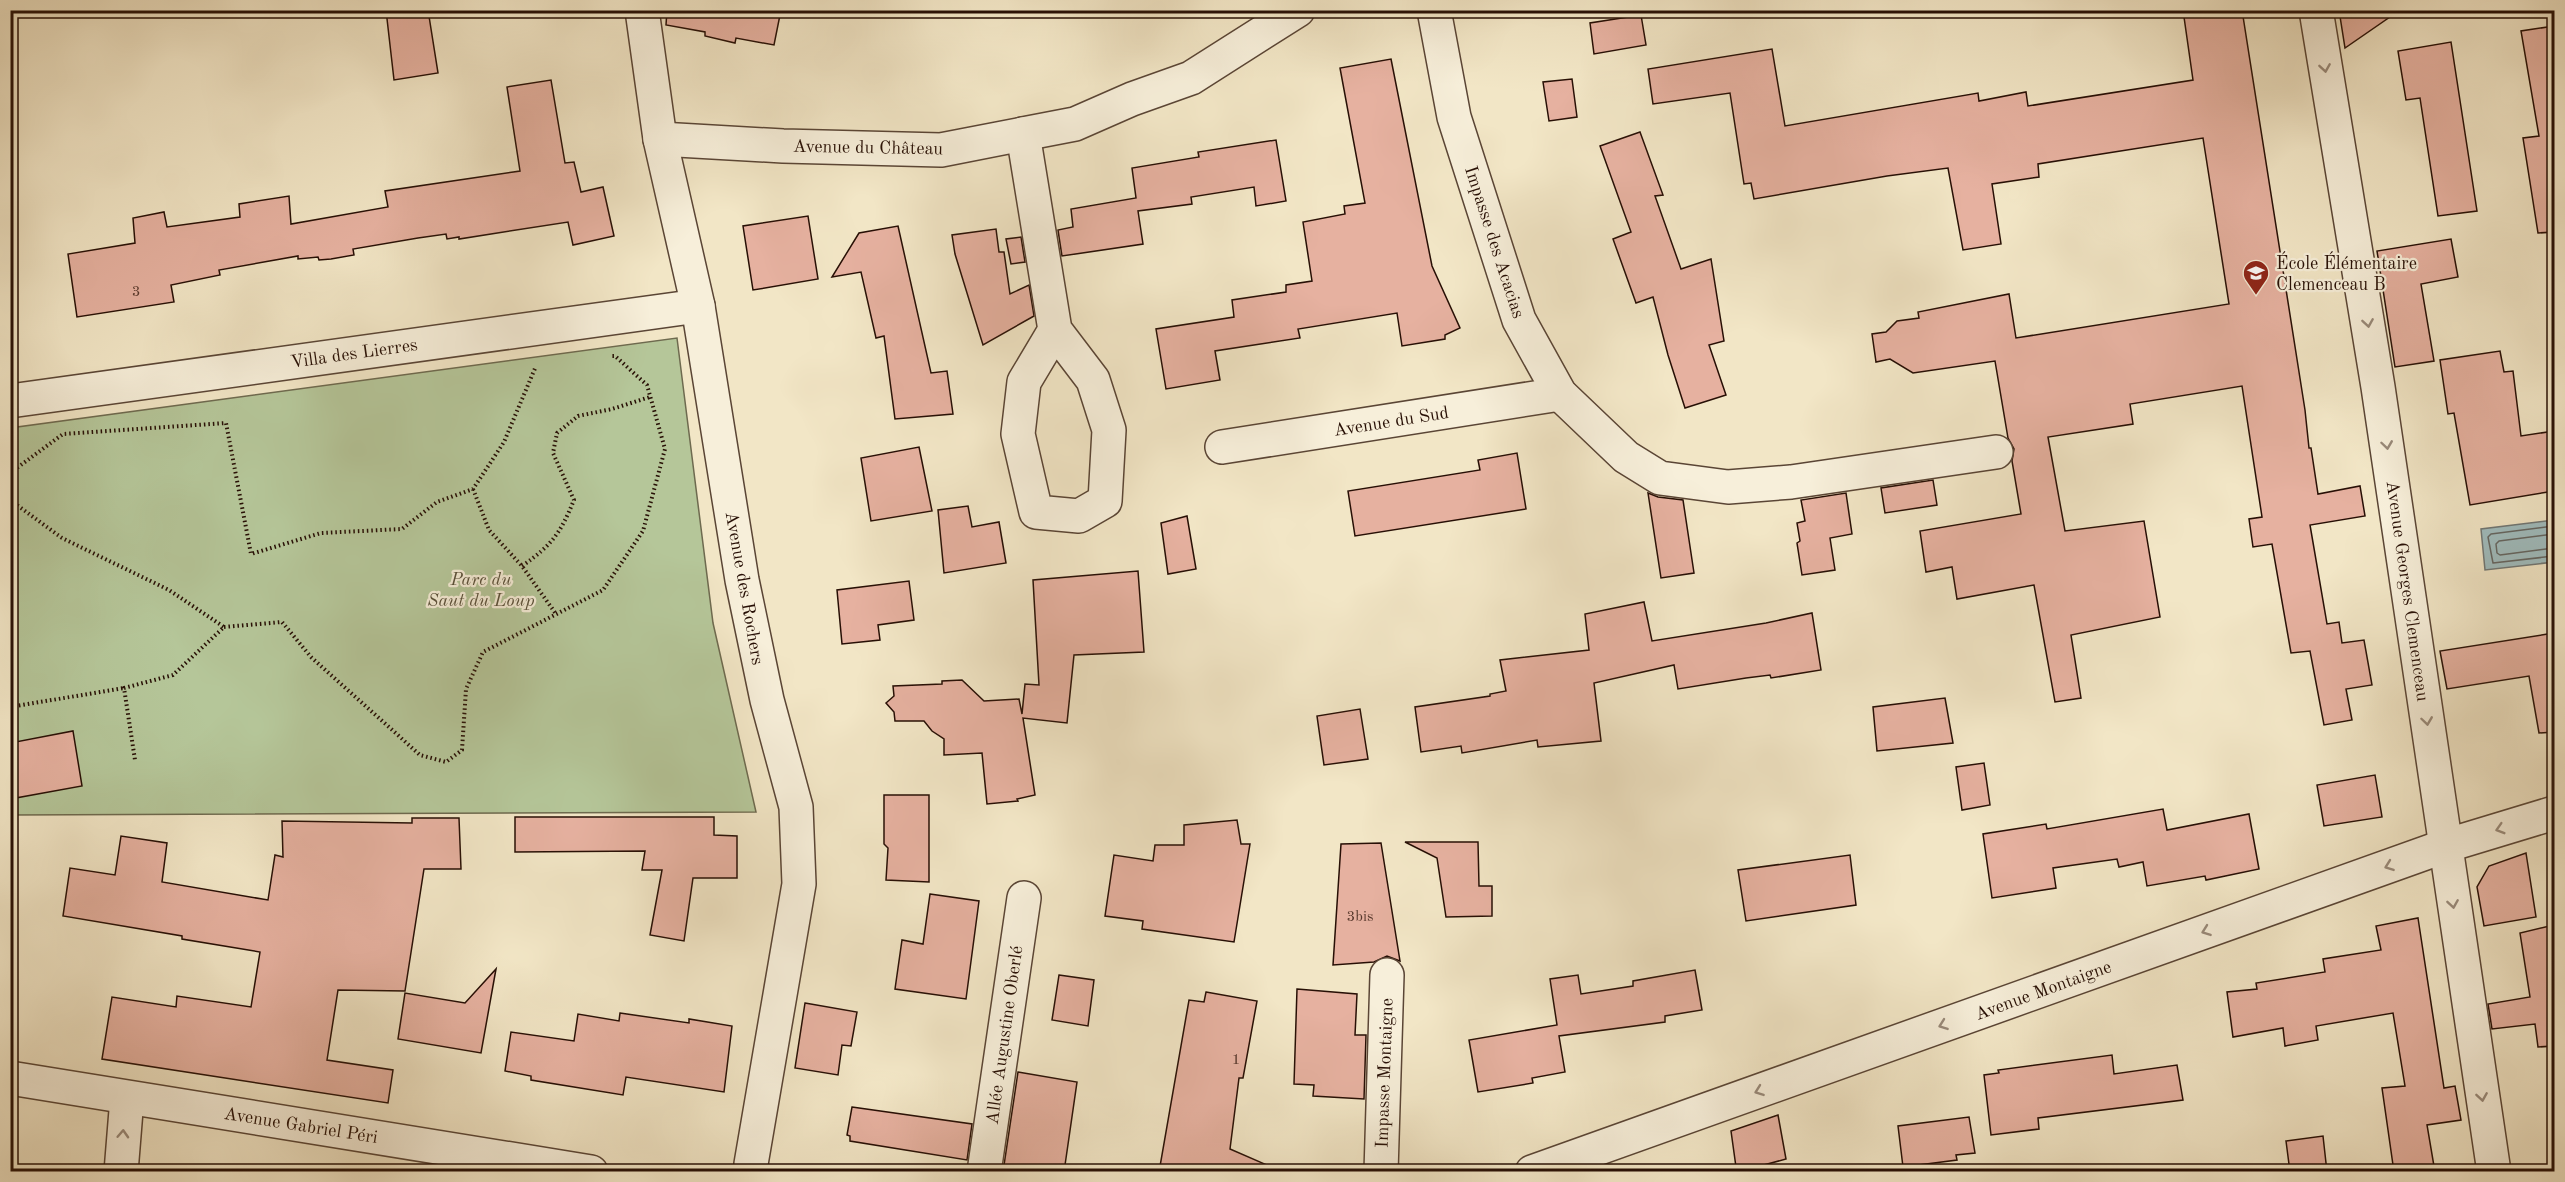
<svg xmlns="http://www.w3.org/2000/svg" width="2565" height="1182" font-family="'Old Standard TT',serif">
<rect width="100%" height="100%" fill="#f2e6c6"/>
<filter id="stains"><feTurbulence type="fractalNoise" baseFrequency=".00333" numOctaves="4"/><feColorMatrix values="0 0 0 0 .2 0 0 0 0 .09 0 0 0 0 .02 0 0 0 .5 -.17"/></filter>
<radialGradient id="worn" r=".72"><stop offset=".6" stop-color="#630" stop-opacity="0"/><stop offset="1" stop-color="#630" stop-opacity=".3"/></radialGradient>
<path fill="#b5c699" stroke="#6e6a4f" stroke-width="1.5" d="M677 338 713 623 756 812 11 815 10 428Z"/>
<path fill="#a0bdbf" stroke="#707775" stroke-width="1.5" d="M2554 520V562L2485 570 2481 529Z"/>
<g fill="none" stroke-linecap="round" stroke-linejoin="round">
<g stroke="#646662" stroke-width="1.5">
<path d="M2554 526 2491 534 2488 537 2493 563 2554 556"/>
<path d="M2554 534 2499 541 2496 544 2497 553 2500 555 2554 548"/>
</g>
</g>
<g fill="#e6b1a0" stroke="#270f05" stroke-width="1.5">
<path d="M386 10H428L438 73 394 80Z"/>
<path d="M667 10H781L774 45 736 38 735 43 705 36V32L666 25Z"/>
<path d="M2183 10H2242L2305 410 2309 448H2311L2318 494 2360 486 2365 516 2310 525 2327 624 2339 622 2342 643 2364 640 2372 685 2346 689 2352 720 2324 725 2310 651 2291 653 2272 544 2253 547 2249 519 2262 517 2242 386 2130 404 2133 424 2048 437 2065 531 2144 521 2160 617 2071 635 2081 698 2055 702 2034 585 1957 599 1952 567 1926 572 1920 531 2021 514 2012 461 2014 449 2008 438 1995 361 1913 373 1890 359 1876 362 1872 334 1886 332 1897 321 1919 318 1918 312 2009 294 2016 338 2229 304 2203 138 2038 164 2039 177 1992 184 2001 244 1963 250 1948 168 1887 176 1754 199 1751 183 1744 184 1730 93 1653 104 1648 69 1772 49 1785 126 1978 93 1979 101 2026 92 2028 106 2193 80Z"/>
<path d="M2339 10H2400L2345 48Z"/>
<path d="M1641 15 1646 45 1594 54 1590 23Z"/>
<path d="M2554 26V232L2538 233 2523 138 2539 136 2521 31Z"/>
<path d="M2451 42 2477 211 2438 216 2420 98 2406 100 2398 51Z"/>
<path d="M1391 59 1432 266 1460 328 1445 335V339L1402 346 1397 313 1298 329 1300 338 1215 351 1220 380 1166 389 1156 329 1234 317 1232 300 1286 292V285L1312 281 1303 222 1345 214 1344 206 1365 203 1340 68Z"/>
<path d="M1572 79 1577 117 1549 121 1543 82Z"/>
<path d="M551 80 565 163 574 162 581 192 603 187 614 236 573 245 568 222 459 239V237L447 239 446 234 418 238 353 249 354 255 331 259 319 260 318 257 298 259V256L219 270 220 275 171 285 174 302 77 317 68 254 135 243 133 218 164 212 167 227 240 217 239 204 289 196 291 224 388 207 385 191 520 171 507 87Z"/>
<path d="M1640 132 1663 195 1655 196 1681 269 1711 259 1724 341 1709 345 1726 395 1685 408 1668 355 1653 297 1636 303 1613 239 1631 232 1600 146Z"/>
<path d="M1276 140 1286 201 1256 206 1254 187 1191 197 1192 204 1138 211 1143 244 1062 256 1058 230 1073 227 1071 209 1136 198 1132 168 1199 157 1198 152Z"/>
<path d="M808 216 818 279 753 290 743 226Z"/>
<path d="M898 226 931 373 947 371 953 414 895 419 884 336 876 338 861 272 832 277 859 233Z"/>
<path d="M996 229 999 252H1004L1010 294 1029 285 1034 316 983 345 955 254 952 235Z"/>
<path d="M1021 237 1025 262 1011 264 1006 239Z"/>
<path d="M2451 239 2458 277 2421 284 2434 361 2395 367 2377 251Z"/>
<path d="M2500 351 2504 372 2513 371 2521 436 2554 431V491L2470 505 2454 413 2448 414 2440 360Z"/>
<path d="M919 447 932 511 871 521 861 458Z"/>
<path d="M1517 453 1526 509 1355 536 1348 491 1480 470 1478 460Z"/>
<path d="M1933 480 1937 505 1885 513 1881 488Z"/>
<path d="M1648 493 1658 497 1683 500 1694 573 1661 578Z"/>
<path d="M1846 493 1852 534 1830 538 1835 570 1802 575 1797 543 1800 541 1797 523 1805 521 1801 500Z"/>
<path d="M968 506 972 527 999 522 1006 563 944 573 938 510Z"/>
<path d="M1187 516 1196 569 1168 574 1161 523Z"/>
<path d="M1138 571 1144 652 1074 655 1067 723 1023 718 1035 795 1017 799 1018 801 987 804 982 753 944 755V739L932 731 924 721H895L894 712 886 703 894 696 893 686 942 684V681L962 680 984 701 1019 699 1022 714 1025 684 1039 685 1033 580Z"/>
<path d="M909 581 914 620 878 625 880 640 842 644 837 590Z"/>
<path d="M1644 602 1652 641 1766 623 1812 613 1821 670 1771 678 1770 675 1746 678 1678 689 1674 665 1594 683 1601 741 1538 747 1537 740 1462 753 1461 746 1421 752 1415 707 1490 696V694L1506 691 1500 660 1589 650 1585 614Z"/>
<path d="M2554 633V732L2539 733 2529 676 2447 689 2440 651Z"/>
<path d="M1945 698 1953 743 1877 751 1873 707Z"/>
<path d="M1360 709 1368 759 1324 765 1317 716Z"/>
<path d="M73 731 82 786 10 799V743Z"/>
<path d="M1984 763 1990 805 1962 810 1956 767Z"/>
<path d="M2375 775 2382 817 2324 826 2317 785Z"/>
<path d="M884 795H929V882L886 880 888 848 884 844Z"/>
<path d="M2163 809 2167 830 2249 814 2259 869 2206 880 2205 876 2147 886 2143 862 2119 867 2117 859 2053 868 2056 888 1992 898 1983 834 2046 824 2047 829Z"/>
<path d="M515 817H714V835L737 836V878H693L684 941 650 935 662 870H642L645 851 515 852Z"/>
<path d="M412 818H459L461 869H424L405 991 338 990 327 1060 393 1070 388 1103 102 1059 112 997 176 1007 177 996 251 1007 260 952 182 939V936L63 916 70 868 115 875 121 836 167 843 162 882 268 900 275 855 283 857 282 821 412 823Z"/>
<path d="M1237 820 1241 844H1250L1234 942 1142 929 1143 921 1105 916 1114 855 1153 861 1155 845H1184V825Z"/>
<path d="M1405 842H1478L1479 886H1492V916L1446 917 1437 858Z"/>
<path d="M1381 843 1400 961 1387 956 1374 962 1333 965 1341 844Z"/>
<path d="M2526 853 2536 917 2484 926 2477 887 2489 866Z"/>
<path d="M1850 855 1856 905 1746 921 1738 870Z"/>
<path d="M930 894 979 901 966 999 895 989 902 940 923 944Z"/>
<path d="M2418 918 2444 1088 2455 1086 2461 1120 2427 1125 2435 1172H2394L2382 1088 2405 1086 2393 1013 2316 1026 2318 1040 2285 1046 2283 1028 2233 1037 2227 992 2257 989 2256 983 2325 972 2323 959 2381 950 2376 926Z"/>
<path d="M2554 925V1046L2538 1047 2535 1024 2492 1029 2488 1004 2530 997 2520 933Z"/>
<path d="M496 969 481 1053 398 1039 405 993 465 1003Z"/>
<path d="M1695 970 1702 1010 1665 1016V1022L1559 1036 1565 1072 1532 1078 1533 1083 1478 1092 1469 1040 1557 1025 1550 979 1578 975 1581 994 1633 986V981Z"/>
<path d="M1059 975 1094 980 1088 1026 1052 1020Z"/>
<path d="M1297 989 1357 994 1355 1035H1366L1364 1099 1313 1096 1314 1085 1294 1084Z"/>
<path d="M1206 992 1257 1001 1243 1078H1239L1230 1149 1283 1172H1159L1189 1000 1204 1002Z"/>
<path d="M805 1003 857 1012 851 1046 842 1045 838 1075 795 1068Z"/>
<path d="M620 1013 689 1023V1019L732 1026 724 1092 626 1077 623 1095 531 1080V1076L505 1071 511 1032 574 1041 578 1014 619 1021Z"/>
<path d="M2112 1055 2114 1074 2177 1065 2183 1100 2038 1118 2039 1129 1991 1135 1984 1075 1999 1073 1998 1070Z"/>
<path d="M1018 1072 1077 1082 1064 1172H1003Z"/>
<path d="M852 1107 972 1124 967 1160 850 1141V1136L847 1135Z"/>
<path d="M1778 1115 1786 1159 1760 1166 1736 1167 1731 1131Z"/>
<path d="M1969 1117 1975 1153 1956 1155 1957 1160 1903 1167 1898 1126Z"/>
<path d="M2323 1136 2327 1172H2290L2286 1141Z"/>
</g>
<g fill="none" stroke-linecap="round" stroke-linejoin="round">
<g stroke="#5a4535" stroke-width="36">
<g id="minor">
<path d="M642 10 660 139 698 306 742 580 767 700 796 807 799 884 751 1164"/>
<path d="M1434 10 1454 117 1519 320 1560 394 1626 457 1660 478 1728 487 1791 482 1996 452"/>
<path d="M2316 10 2378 387 2494 1172"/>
<path d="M1023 134 1055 330 1024 382 1018 434 1036 512 1079 516 1105 501 1109 430 1093 380 1055 330"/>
<path d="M660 139 783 146 941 150 1023 134 1075 124 1132 99 1191 78 1298 10"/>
<path d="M10 401 698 306"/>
<path d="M1222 447 1560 394"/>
<path d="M10 1078 591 1172"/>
<path d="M121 1172 127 1098"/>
<path d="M984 1172 1024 898"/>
<path d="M1381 1172 1387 975"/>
<path d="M1532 1172 2445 846 2554 813"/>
</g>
</g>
<g stroke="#270f05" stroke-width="4" stroke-dasharray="1.5 3" stroke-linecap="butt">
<path d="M10 473 63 434 226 423 251 554 321 533 402 529 437 502 473 489 504 442 536 366"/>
<path d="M473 489 489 530 522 566 556 614"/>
<path d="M10 500 62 538 169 590 224 627 173 675 124 688 135 760"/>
<path d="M522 566C552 545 560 534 574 500L553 453 557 433 578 416 612 409 650 397"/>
<path d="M224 627 282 622 311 657 420 755 446 762 462 750 466 689 483 652 603 590 643 531 665 449 647 385 615 356H612"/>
<path d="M10 707 124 688"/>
</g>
<use href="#minor" stroke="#f7efda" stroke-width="33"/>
</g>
<defs><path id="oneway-chevron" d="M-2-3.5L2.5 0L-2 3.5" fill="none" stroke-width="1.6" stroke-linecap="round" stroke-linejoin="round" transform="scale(1.5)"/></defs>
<g stroke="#998a7a">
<use href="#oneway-chevron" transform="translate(2325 68) rotate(81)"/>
<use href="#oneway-chevron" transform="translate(2368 323) rotate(81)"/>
<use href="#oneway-chevron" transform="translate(2387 445) rotate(82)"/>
<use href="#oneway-chevron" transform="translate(2427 721) rotate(82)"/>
<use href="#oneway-chevron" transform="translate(2500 829) rotate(163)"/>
<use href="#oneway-chevron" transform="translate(2389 866) rotate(160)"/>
<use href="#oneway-chevron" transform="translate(2453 904) rotate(81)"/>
<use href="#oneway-chevron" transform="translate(2206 931) rotate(160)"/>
<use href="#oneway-chevron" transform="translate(1943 1025) rotate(160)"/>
<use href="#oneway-chevron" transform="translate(1759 1091) rotate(160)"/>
<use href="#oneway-chevron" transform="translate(2482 1097) rotate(81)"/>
<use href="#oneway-chevron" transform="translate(123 1134) rotate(-87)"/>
</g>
<defs>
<g id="school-pin" transform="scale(1.35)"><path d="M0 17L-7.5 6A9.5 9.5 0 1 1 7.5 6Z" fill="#8f2418" stroke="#f7efda"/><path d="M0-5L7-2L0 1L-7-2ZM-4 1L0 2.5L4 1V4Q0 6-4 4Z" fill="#fff"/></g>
</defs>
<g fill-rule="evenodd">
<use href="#school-pin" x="2256" y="273"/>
</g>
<g text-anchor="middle" stroke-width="4.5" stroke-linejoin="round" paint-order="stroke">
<g font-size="15" fill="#57382c">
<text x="136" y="296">3</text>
<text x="1360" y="921">3bis</text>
<text x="1236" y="1064">1</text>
</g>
<g font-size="18" fill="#270f05" stroke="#f7efda">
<text transform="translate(868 147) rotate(1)" y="6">Avenue du Château</text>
<text transform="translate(1495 242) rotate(72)" y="6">Impasse des Acacias</text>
<text transform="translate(354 353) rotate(-8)" y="6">Villa des Lierres</text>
<text transform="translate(1391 421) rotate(-9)" y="6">Avenue du Sud</text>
<text transform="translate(745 588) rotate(80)" y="6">Avenue des Rochers</text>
<text transform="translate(2408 591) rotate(82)" y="6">Avenue Georges Clemenceau</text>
<text transform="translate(2043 990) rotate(-20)" y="6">Avenue Montaigne</text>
<text transform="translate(1004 1035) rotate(-82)" y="6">Allée Augustine Oberlé</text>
<text transform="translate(1384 1073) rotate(-88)" y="6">Impasse Montaigne</text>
<text transform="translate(301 1125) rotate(9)" y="6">Avenue Gabriel Péri</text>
</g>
<g font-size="18" fill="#270f05" stroke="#f7efda" text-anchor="start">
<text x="2276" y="269">École Élémentaire<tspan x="2276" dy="21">Clemenceau B</tspan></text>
</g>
<g font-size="18" font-style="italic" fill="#594f39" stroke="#f7efda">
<text x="481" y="585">Parc du<tspan x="481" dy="21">Saut du Loup</tspan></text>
</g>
</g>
<rect width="2565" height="1182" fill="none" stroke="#f2e6c6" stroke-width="36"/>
<rect x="12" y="12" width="2541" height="1158" fill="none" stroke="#270f05" stroke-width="3"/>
<rect x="18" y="18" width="2529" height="1146" fill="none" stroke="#270f05" stroke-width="1.5"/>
<rect width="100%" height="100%" filter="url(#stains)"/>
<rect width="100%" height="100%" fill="url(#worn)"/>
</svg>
